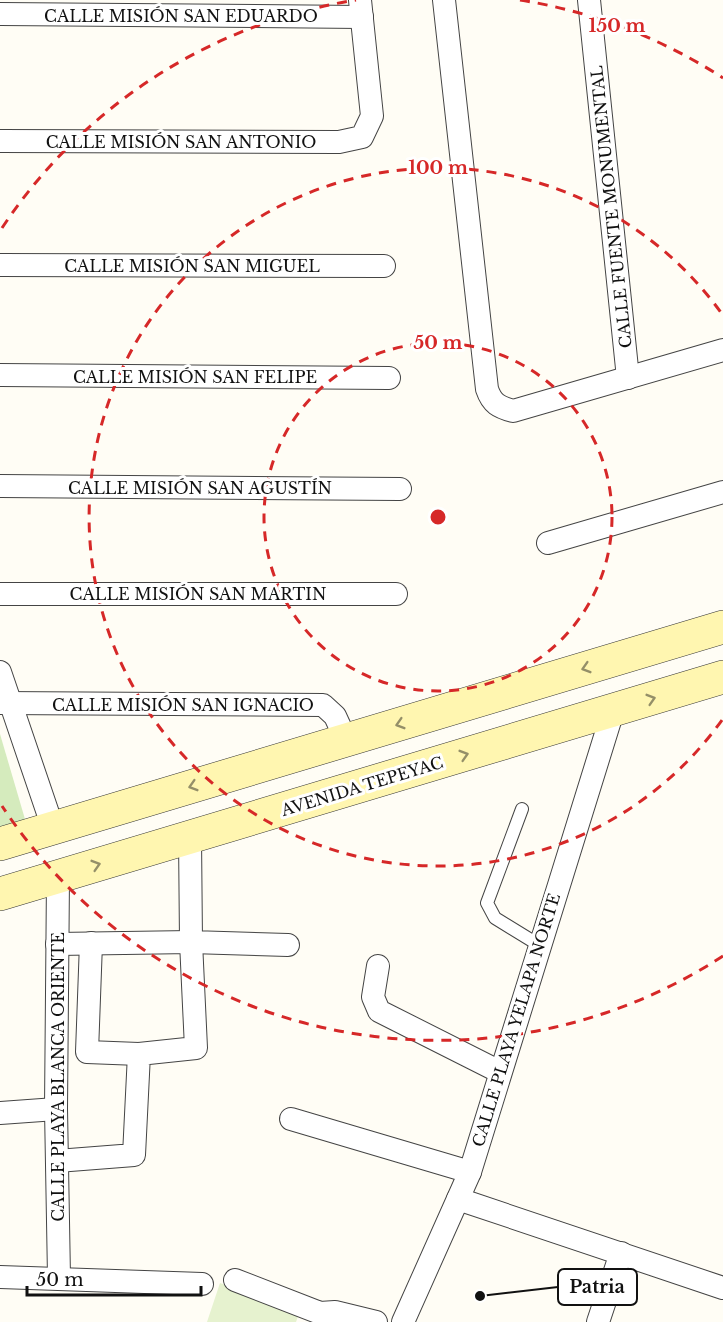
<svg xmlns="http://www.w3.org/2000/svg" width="723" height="1322" font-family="'Libre Baskerville',serif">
<rect width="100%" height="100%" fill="#fffdf5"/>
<path fill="#d5ebbd" d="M0 734 27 826 0 834Z"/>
<path fill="#e6f2cf" d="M220 1283 300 1311 296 1322H207Z"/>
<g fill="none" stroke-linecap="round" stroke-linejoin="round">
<g stroke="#444" stroke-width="14">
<path id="lane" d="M522 809 487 903 495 918 539 945"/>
</g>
<g stroke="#444" stroke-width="24">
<g id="street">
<path d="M444 0 487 389C492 404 499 407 513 411L723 350"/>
<path d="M589 0 628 378"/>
<path d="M0 14 362 17"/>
<path d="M0 141 339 142 362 137 372 116 360 0"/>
<path d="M0 265 384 266"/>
<path d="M0 375 389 378"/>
<path d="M0 486 400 489"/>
<path d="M548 543 723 492"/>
<path d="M0 594H396"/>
<path d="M0 672 53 828"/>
<path d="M0 703 323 705 335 716 346 740"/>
<path d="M190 837 191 942 288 945"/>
<path d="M58 877 56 1109 59 1277"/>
<path d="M91 943 87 1052 139 1054"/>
<path d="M378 966 373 997 379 1011 500 1072"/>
<path d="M0 1113 56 1109"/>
<path d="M291 1119 470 1172"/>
<path d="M57 1161 134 1155 139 1054 196 1048 191 942 57 944"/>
<path d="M458 1199 723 1288"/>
<path d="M0 1277 202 1284"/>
<path d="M235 1280 320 1313 335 1312 376 1322"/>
<path d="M403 1322 470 1172 613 711"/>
<path d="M598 1322 621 1253"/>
</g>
</g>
<g stroke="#333" stroke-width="34">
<g id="secondary">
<path d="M0 844 723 627"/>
<path d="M0 894 723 677"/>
</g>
</g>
<use href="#lane" stroke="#fff" stroke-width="12"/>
<use href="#street" stroke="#fff" stroke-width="22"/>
<use href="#secondary" stroke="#fff6b0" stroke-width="33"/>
</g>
<defs><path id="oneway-chevron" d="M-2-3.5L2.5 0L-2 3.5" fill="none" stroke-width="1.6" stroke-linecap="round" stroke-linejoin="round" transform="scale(1.5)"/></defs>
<g stroke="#948f68">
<use href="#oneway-chevron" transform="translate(586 668) rotate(163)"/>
<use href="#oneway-chevron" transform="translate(651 699) rotate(-17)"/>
<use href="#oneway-chevron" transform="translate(400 724) rotate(163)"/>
<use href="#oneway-chevron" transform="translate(464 755) rotate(-17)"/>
<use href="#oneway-chevron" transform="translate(193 786) rotate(163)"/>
<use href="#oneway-chevron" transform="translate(96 865) rotate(-17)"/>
</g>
<g fill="none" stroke="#d62828" stroke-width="3" stroke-dasharray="10 8">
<circle cx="438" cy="517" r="174"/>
<path d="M722 720A349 349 0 1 1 722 314"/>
<path d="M723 956A523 523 0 0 1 2 806M2 228A523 523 0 0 1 356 0M520 0A523 523 0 0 1 723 78"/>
</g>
<g text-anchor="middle" stroke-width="6" stroke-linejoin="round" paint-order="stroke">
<g font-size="16" fill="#111" stroke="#fff">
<text x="181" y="22">CALLE MISIÓN SAN EDUARDO</text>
<text x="181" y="148">CALLE MISIÓN SAN ANTONIO</text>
<text transform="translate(611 207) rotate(-96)" y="6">CALLE FUENTE MONUMENTAL</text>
<text x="192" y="272">CALLE MISIÓN SAN MIGUEL</text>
<text x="195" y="383">CALLE MISIÓN SAN FELIPE</text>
<text x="200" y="494">CALLE MISIÓN SAN AGUSTÍN</text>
<text x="198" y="600">CALLE MISIÓN SAN MARTIN</text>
<text x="183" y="711">CALLE MISIÓN SAN IGNACIO</text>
<text transform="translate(362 786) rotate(-17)" y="6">AVENIDA TEPEYAC</text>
<text transform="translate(516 1020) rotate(-73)" y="6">CALLE PLAYA YELAPA NORTE</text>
<text transform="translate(58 1077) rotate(-90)" y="6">CALLE PLAYA BLANCA ORIENTE</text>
</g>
</g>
<circle cx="438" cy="517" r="9" fill="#d62828" stroke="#fff" stroke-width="3"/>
<g font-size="18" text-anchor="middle" font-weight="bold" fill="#d62828" stroke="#fff" stroke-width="6" stroke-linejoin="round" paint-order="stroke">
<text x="617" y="32">150 m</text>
<text x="438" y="174">100 m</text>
<text x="438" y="349">50 m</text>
</g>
<path fill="none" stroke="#111" stroke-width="2" d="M480 1296L558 1287"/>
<circle fill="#111" stroke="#fff" stroke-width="2" cx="480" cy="1296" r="6"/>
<rect fill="#fff" stroke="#111" stroke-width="2" x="558" y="1269" width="79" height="36" rx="6"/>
<g font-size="18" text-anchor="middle" font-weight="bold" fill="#111">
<text x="597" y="1293">Patria</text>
</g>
<path d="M27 1286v9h174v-9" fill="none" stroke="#111111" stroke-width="3"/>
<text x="36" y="1286" font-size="18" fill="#111111" stroke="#ffffff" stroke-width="4.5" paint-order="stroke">50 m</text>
</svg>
